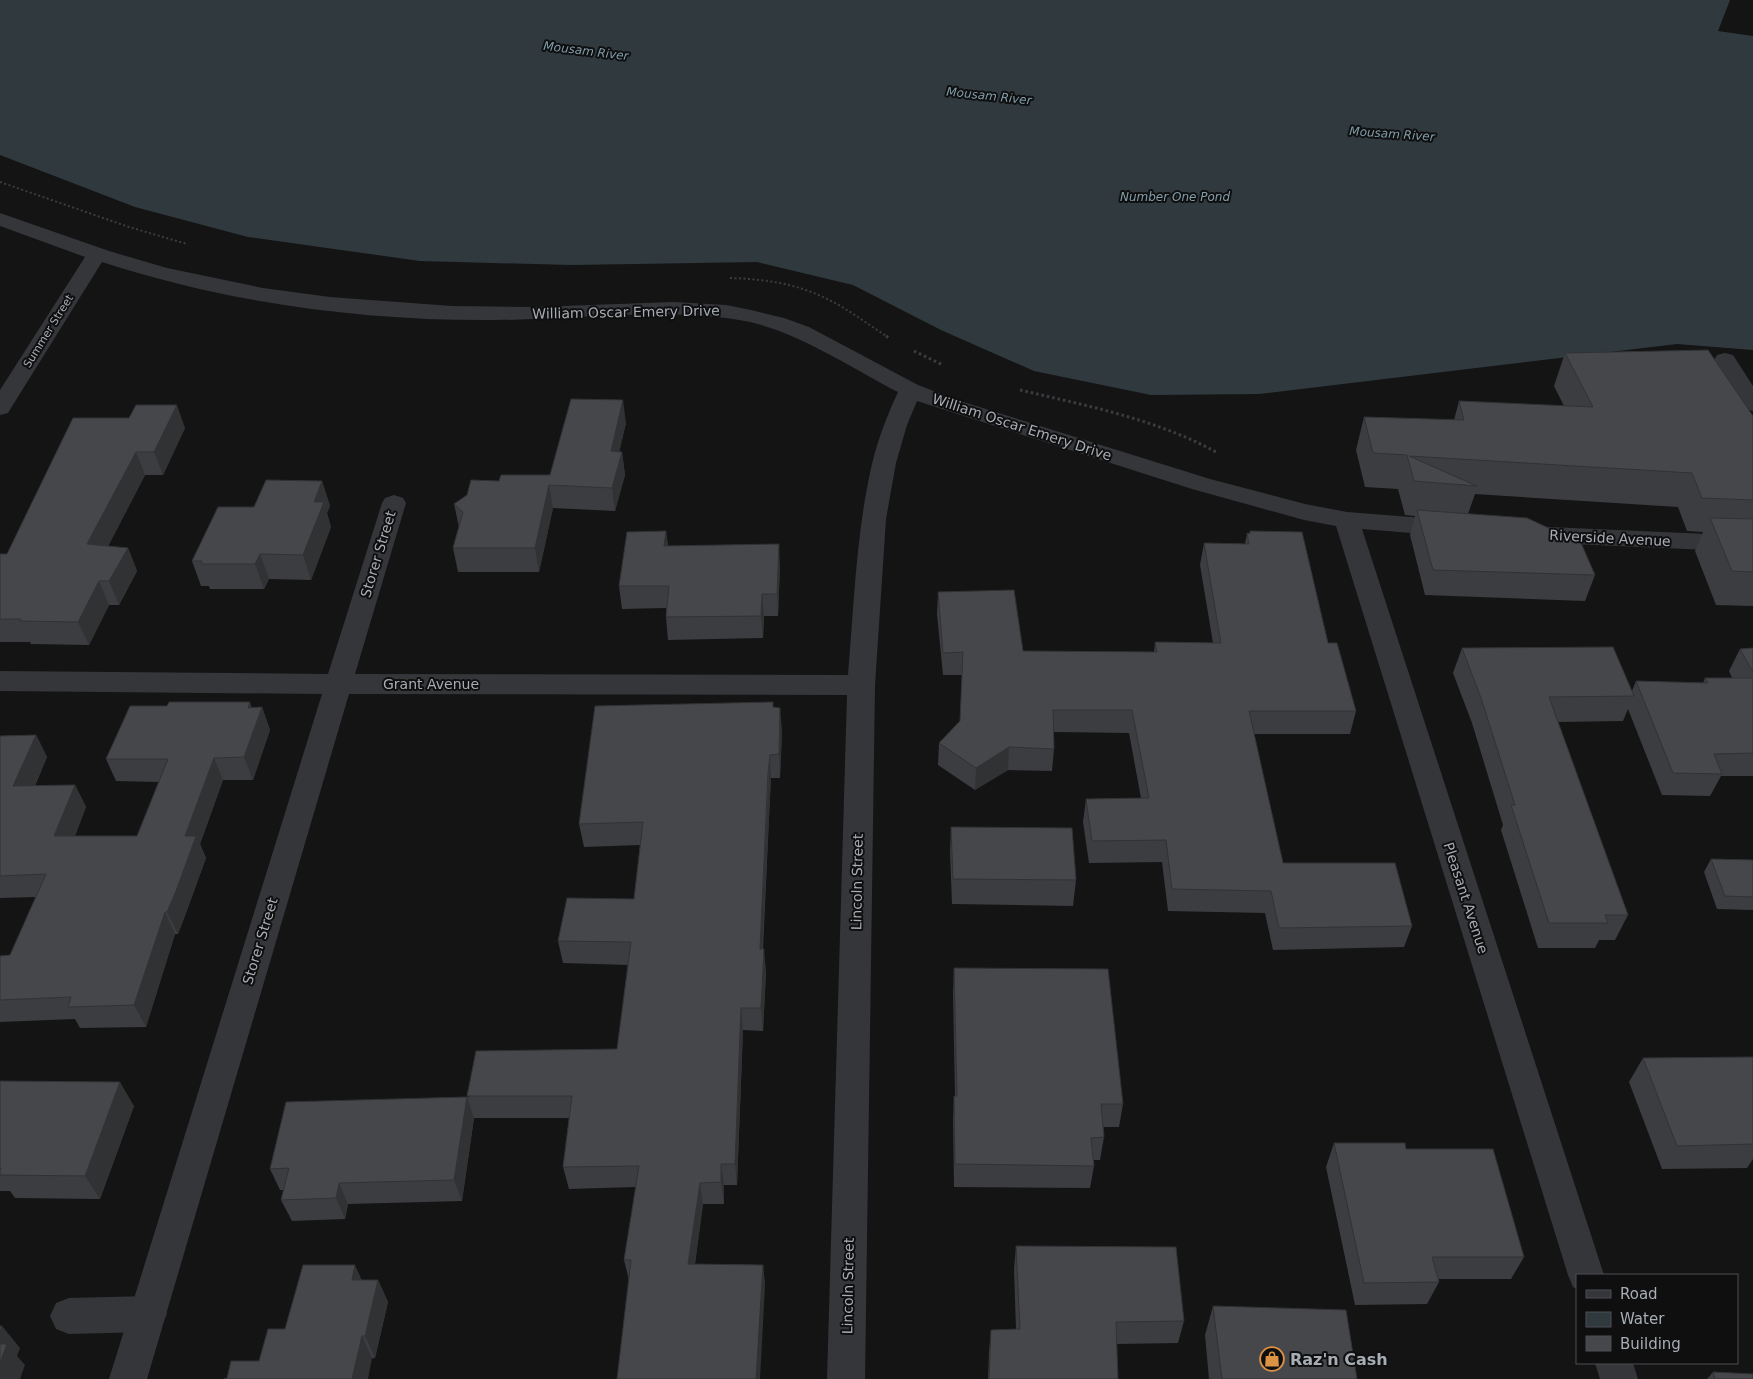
<svg xmlns="http://www.w3.org/2000/svg" width="1753" height="1379" font-family="'DejaVu Sans',sans-serif">
<rect width="100%" height="100%" fill="#141415"/>
<path fill="#303a3e" d="M0 0H1730L1718 31 1753 36V350L1677 344 1259 394 1151 395 1034 371 941 330 853 285 757 262 571 265 420 261 248 237 135 207 0 155Z"/>
<g fill="none" stroke-linecap="round" stroke-linejoin="round">
<g stroke="#3b3d40" stroke-width="2" stroke-dasharray="2 2.5" stroke-linecap="butt">
<path d="M0 182 129 227 187 244"/>
<path d="M730 278C762 279 795 283 825 298 847 308 867 324 888 337"/>
</g>
<g stroke="#3b3d40" stroke-width="3" stroke-dasharray="2.5 3" stroke-linecap="butt">
<path d="M886 336 889 338"/>
<path d="M914 351 943 365"/>
<path d="M1020 390C1088 406 1156 419 1218 453"/>
</g>
<path fill="#353639" fill-rule="evenodd" d="M148 1296 161 1301 167 1314 161 1327 148 1332 69 1334 56 1329 50 1316 56 1303 69 1298Z"/>
<g fill="#353639" fill-rule="evenodd">
<path d="M0 213 109 251 167 268 263 288 330 297 452 306 534 307 674 302 726 305 751 310 784 318 809 327 918 385 957 400 1210 479 1305 504 1347 512 1449 520 1458 522 1461 528 1458 534 1449 536 1362 529 1604 1275H1577V1289L1573 1287 1568 1275 1336 526 1304 520 1192 489 917 401 907 425 896 463 886 519 875 685 865 1379H827L847 695 349 694 147 1379H109L322 694 0 691V671L328 674 382 503 385 498 394 495 403 498 406 503 355 674 848 675C854 605 856 533 872 464 878 439 887 416 898 392 852 368 799 333 750 322 671 306 576 320 495 320 363 321 228 303 102 262L11 408 8 413 0 415V390L85 257 0 226Z"/>
<path d="M1725 353 1733 355 1753 386V411L1745 409 1714 360 1717 355Z"/>
<path d="M1527 526 1753 536V552L1527 542 1518 540 1514 534 1518 528Z"/>
<path d="M1595 1363H1633L1638 1379H1600Z"/>
</g>
</g>
<g fill="#3c3d40">
<path d="M1565 353 1753 416V606L1716 605 1695 551 1703 532 1687 531 1678 507 1475 494 1468 514 1595 575 1585 601 1425 595 1410 535 1415 516 1405 515 1398 489 1365 487 1356 450 1364 417 1454 420 1459 401 1564 406 1554 386Z"/>
<path d="M73 418 185 428 163 475H145L108 546 128 548 137 571 119 605H109L89 645 31 644 30 642H0V554H7Z"/>
<path d="M626 423 619 452H622L625 475 615 511 553 508 539 572H458L453 548 459 527 454 504 499 481 550 475Z"/>
<path d="M322 481 330 506 327 513 331 527 311 580 269 579 264 589H210L209 586H201L192 561 254 507Z"/>
<path d="M666 531 668 546 780 566 778 616H764L763 638 668 640 666 617V608L622 609 619 586Z"/>
<path d="M1250 531 1328 643 1356 711 1350 734H1254L1283 863 1412 926 1404 947 1273 950 1265 913 1168 911 1162 862 1089 863 1083 822 1086 799 1141 798 1129 733 1054 732V749L1052 771 1008 770 975 790 938 765 939 743 960 721 962 675H943L937 614 938 592 1023 651 1154 652 1155 642 1213 643 1200 565 1204 543 1245 544 1247 533 1249 534Z"/>
<path d="M1462 648 1632 691 1636 681 1703 683 1705 678H1732L1729 671 1740 649 1753 648V776H1721L1710 796 1662 795 1628 709 1623 721 1558 722 1628 915 1615 940H1599L1595 948H1538L1501 830 1503 825 1472 723 1453 673Z"/>
<path d="M262 707 270 730 253 780H223L200 844 206 858 186 913 178 934H175L146 1027 80 1028 75 1019 0 1022V956L10 955 36 897 0 898V736L36 735 47 757 35 786 75 785 86 807 75 836H137L159 782 116 781 106 759 252 708Z"/>
<path d="M773 708 782 731 780 778H771L770 797 763 949 766 972 763 1031 743 1030 737 1185H724V1204H703L695 1264 763 1265 765 1285 629 1280 624 1260 636 1187 569 1189 563 1167 569 1118H474L462 1201 348 1204 345 1219 292 1221 281 1200 284 1190H280L270 1169 467 1097 617 1049 628 965 563 963 558 941 634 899 640 845 584 847 579 824Z"/>
<path d="M951 827 1076 880 1073 906 952 904 950 852Z"/>
<path d="M1711 859 1753 860V910L1717 909 1704 872Z"/>
<path d="M954 968 1123 1104 1119 1127H1103L1104 1137 1100 1160H1094V1166L1090 1188 954 1187 953 1119 954 1096H955L953 992Z"/>
<path d="M1753 1057V1159L1747 1168 1662 1169 1629 1082 1643 1058Z"/>
<path d="M0 1081 134 1106 100 1199 15 1198 10 1191H0Z"/>
<path d="M1334 1143 1406 1149 1524 1257 1511 1279H1438L1439 1282 1427 1304 1355 1305 1326 1167Z"/>
<path d="M1016 1246 1184 1321 1178 1343 1116 1344 1118 1379H988L989 1351 991 1330 1016 1329 1014 1269Z"/>
<path d="M362 1280H378L388 1302 375 1358 227 1378 259 1361 285 1329Z"/>
<path d="M1213 1306 1357 1379H1209L1205 1335Z"/>
<path d="M1713 1372 1753 1379H1707Z"/>
</g>
<g fill="#313234">
<path d="M623 400 626 423 614 474 611 451Z"/>
<path d="M177 405 185 428 163 475 154 452Z"/>
<path d="M136 452 145 475 97 568 87 544Z"/>
<path d="M622 452 625 475 615 511 612 488Z"/>
<path d="M322 481 330 506 327 513 331 527 311 580 303 555 314 502Z"/>
<path d="M549 485 553 508 539 572 535 548Z"/>
<path d="M666 531 669 554 664 546Z"/>
<path d="M779 544 780 566 778 616 777 594Z"/>
<path d="M128 548 137 571 119 605 109 581Z"/>
<path d="M260 554 269 579 264 589 255 564Z"/>
<path d="M99 581 109 605 89 645 78 622Z"/>
<path d="M762 594 764 616 763 638 761 616Z"/>
<path d="M250 702 257 722 262 707 270 730 253 780 244 757 248 708Z"/>
<path d="M780 708 782 731 780 778 779 754Z"/>
<path d="M36 735 47 757 25 808 13 786Z"/>
<path d="M1009 747 1008 770 975 790 976 768Z"/>
<path d="M770 755 771 778 761 972 760 949Z"/>
<path d="M214 758 223 780 200 844 206 858 186 913 178 934 167 912 185 836Z"/>
<path d="M75 785 86 807 66 858 54 836Z"/>
<path d="M165 912 175 934 146 1027 134 1005Z"/>
<path d="M764 949 766 972 763 1031 761 1008Z"/>
<path d="M741 1008 743 1030 737 1185 735 1164Z"/>
<path d="M120 1082 134 1106 100 1199 85 1176Z"/>
<path d="M467 1097 474 1118 462 1201 454 1180Z"/>
<path d="M721 1164 724 1185V1204L721 1182Z"/>
<path d="M339 1183 348 1204 345 1219 336 1198Z"/>
<path d="M700 1183 703 1204 692 1285 688 1264Z"/>
<path d="M355 1265 365 1287 352 1280Z"/>
<path d="M763 1265 765 1285 760 1379H756Z"/>
<path d="M378 1280 388 1302 375 1358 365 1336Z"/>
<path d="M2 1326 20 1348 17 1356 25 1365 20 1379H0V1333Z"/>
<path d="M362 1336 372 1358 368 1379H352Z"/>
</g>
<g fill="#46474a" stroke="#313234">
<path d="M1708 350 1753 416V500L1702 498 1692 473 1409 456 1477 486 1414 481 1407 455 1373 453 1364 417 1464 420 1459 401 1593 407 1565 353Z"/>
<path d="M571 399 623 400 611 451 622 452 612 488 549 485 535 548H453L463 512 454 504 467 495 471 480 499 481 501 475H550Z"/>
<path d="M136 405H177L154 452H136L87 544 128 548 109 581H99L78 622 20 621 21 619H0V554H7L73 418H129Z"/>
<path d="M266 480 322 481 314 502H324L303 555 260 554 255 564H201L202 561H192L218 507H254Z"/>
<path d="M1417 510 1527 518 1581 543 1595 575 1433 570Z"/>
<path d="M1710 518 1753 519V572L1732 571Z"/>
<path d="M666 531 664 546 779 544 777 594H762L761 616 666 617 669 586H619L627 532Z"/>
<path d="M1250 531 1302 532 1328 643H1337L1356 711H1249L1283 863H1395L1412 926 1279 928 1271 891 1172 889 1166 840 1092 841 1086 799 1149 798 1132 710H1053L1054 749 1009 747 976 768 939 743 960 721 963 652 943 653 938 592 1014 590 1023 651 1157 652 1155 642 1221 643 1204 543 1249 544 1247 533 1250 534Z"/>
<path d="M1613 647 1634 696 1549 697 1628 915H1605L1608 923H1549L1511 805H1515L1481 698 1462 648Z"/>
<path d="M1753 648V672L1740 649Z"/>
<path d="M1705 678H1753V753L1714 754 1722 774 1673 773 1636 681 1708 683Z"/>
<path d="M169 702H250L248 708 262 707 244 757 214 758 185 836H196L176 891 167 912H165L134 1005 68 1007 71 997 0 1000V956L10 955 46 874 0 876V736L36 735 13 786 75 785 54 836H137L168 759H106L130 706H167Z"/>
<path d="M773 702V707L780 708 779 754 770 755 768 773 760 949H764L761 1008H741L735 1164H721V1182L700 1183 688 1264 763 1265 756 1379H617L631 1260H624L639 1166 563 1167 572 1096H467L476 1051 617 1049 631 942 558 941 567 898 634 899 643 822 579 824 595 706Z"/>
<path d="M951 827 1072 828 1076 880 953 879Z"/>
<path d="M1711 859 1753 860V897L1725 896Z"/>
<path d="M954 968 1108 969 1123 1104H1101L1104 1137 1091 1138 1094 1166 955 1164 954 1096H957Z"/>
<path d="M1753 1057V1144L1677 1146 1643 1058Z"/>
<path d="M0 1081 120 1082 85 1176 0 1175V1171L1 1168H0Z"/>
<path d="M467 1097 454 1180 339 1183 336 1198 281 1200 289 1168 270 1169 286 1102Z"/>
<path d="M1334 1143H1405L1406 1149H1493L1524 1257H1432L1439 1282 1364 1283Z"/>
<path d="M1016 1246 1176 1247 1184 1321 1116 1322 1118 1379H989L991 1330 1020 1329Z"/>
<path d="M303 1265H355L352 1280H378L365 1336H362L352 1379H224L227 1378 231 1361H259L268 1329H285Z"/>
<path d="M1213 1306 1346 1310 1357 1379H1222Z"/>
<path d="M0 1326H2L0 1333Z"/>
<path d="M0 1344H7L0 1363Z"/>
<path d="M1713 1372 1753 1374V1379H1715Z"/>
</g>
<defs>
<g id="shop-ring" transform="scale(1.25)"><circle r="9.5" fill="#0f0f10" stroke="#dc9245" stroke-width="1.5"/><path d="M-5-2.5h2.3a2.7 3.5 0 0 1 5.4 0H5L5.5 6h-11ZM-1.5-2.5h3a1.5 2.3 0 0 0-3 0Z" fill="#dc9245"/></g>
</defs>
<g fill-rule="evenodd">
<use href="#shop-ring" x="1272" y="1359"/>
</g>
<g text-anchor="middle" stroke-width="4" stroke-linejoin="round" paint-order="stroke">
<g font-size="11" fill="#a7adb4" stroke="#0f0f10">
<text transform="translate(48 331) rotate(-58)" y="4">Summer Street</text>
</g>
<g font-size="12" font-style="italic" fill="#829eab" stroke="#0f0f10">
<text transform="translate(586 51) rotate(7)" y="4">Mousam River</text>
<text transform="translate(989 96) rotate(6)" y="4">Mousam River</text>
<text transform="translate(1392 134) rotate(4)" y="4">Mousam River</text>
<text x="1175" y="201">Number One Pond</text>
</g>
<g font-size="14" fill="#a7adb4" stroke="#0f0f10">
<text transform="translate(626 312) rotate(-1)" y="5">William Oscar Emery Drive</text>
<text transform="translate(1022 427) rotate(18)" y="5">William Oscar Emery Drive</text>
<text transform="translate(1610 538) rotate(3)" y="5">Riverside Avenue</text>
<text transform="translate(378 554) rotate(-73)" y="5">Storer Street</text>
<text x="431" y="689">Grant Avenue</text>
<text transform="translate(857 882) rotate(-89)" y="5">Lincoln Street</text>
<text transform="translate(1466 898) rotate(72)" y="5">Pleasant Avenue</text>
<text transform="translate(260 941) rotate(-73)" y="5">Storer Street</text>
<text transform="translate(848 1286) rotate(-89)" y="5">Lincoln Street</text>
</g>
<g font-size="16" font-weight="bold" fill="#a7adb4" stroke="#0f0f10" text-anchor="start">
<text x="1290" y="1365">Raz'n Cash</text>
</g>
</g>
<rect x="1576" y="1274" width="162" height="90" fill="#0f0f10" stroke="#4c4e52"/>
<rect x="1586" y="1290" width="25" height="8" fill="#353639" stroke="#4c4e52"/>
<text x="1620" y="1299" font-size="15" fill="#a7adb4">Road</text>
<rect x="1586" y="1312" width="25" height="15" fill="#303a3e" stroke="#4c4e52"/>
<text x="1620" y="1324" font-size="15" fill="#a7adb4">Water</text>
<rect x="1586" y="1336" width="25" height="15" fill="#46474a" stroke="#4c4e52"/>
<text x="1620" y="1349" font-size="15" fill="#a7adb4">Building</text>
</svg>
